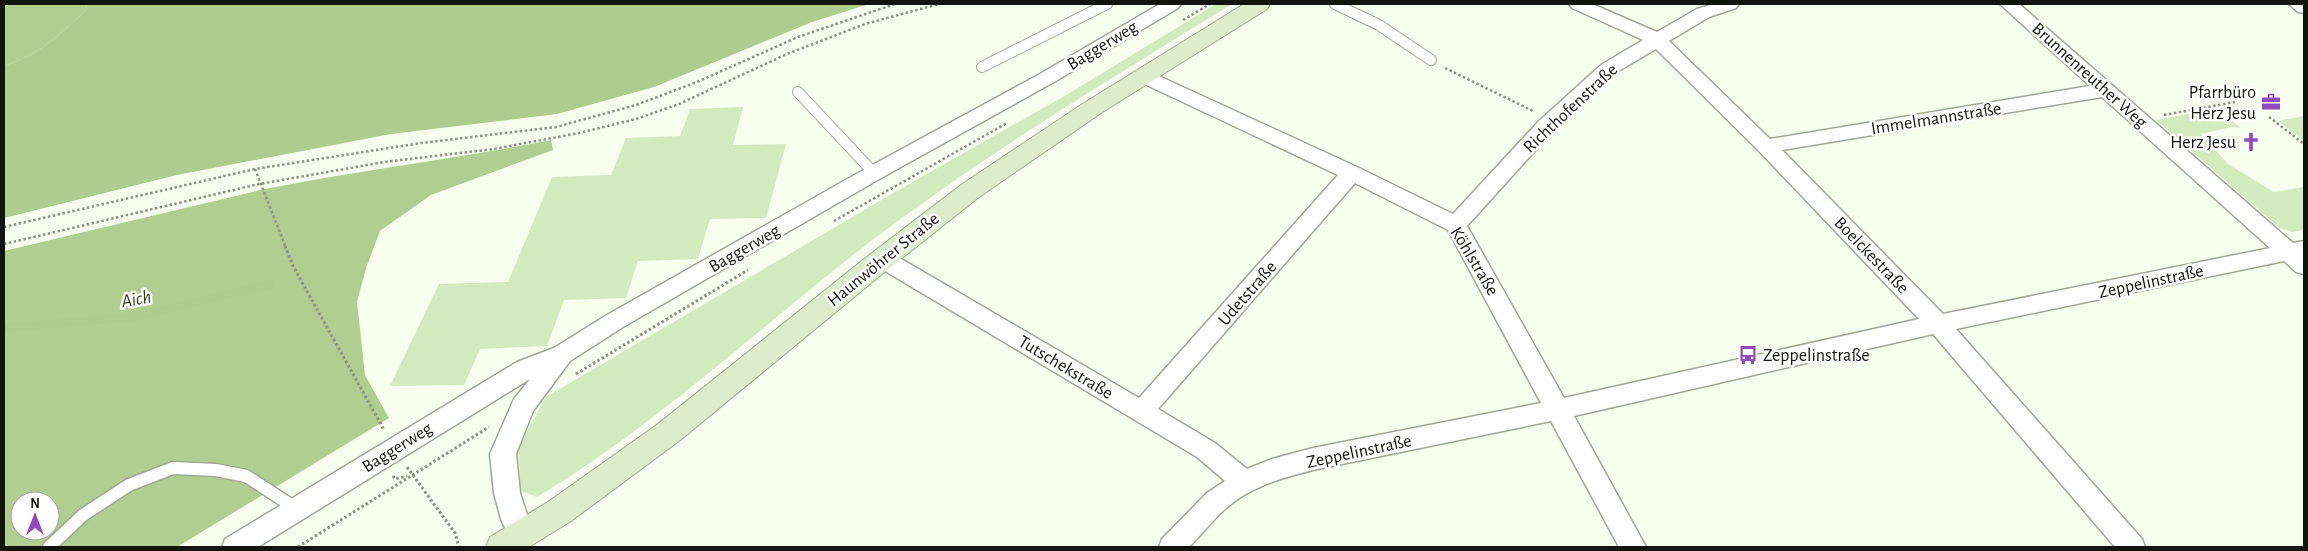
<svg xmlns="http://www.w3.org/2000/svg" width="2308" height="551" font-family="'Alegreya Sans',sans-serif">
<rect width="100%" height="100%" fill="#f6ffed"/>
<g fill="#d3e9be">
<path d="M1216 4H1232C1104 83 975 160 857 252 751 335 652 428 537 497L516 489 520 487 519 446 546 397 895 192 1068 94Z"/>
<path d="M743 107 733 145 786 144 766 218 710 219 698 259 638 261 626 298 564 300 547 346 480 349 464 385 390 386 439 284 508 282 552 177 611 175 626 138 680 136 690 109Z"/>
<path d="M2216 109 2241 128 2232 127 2201 134 2228 164 2274 192 2304 187V230L2292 232 2280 228 2156 120Z"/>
<path d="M2304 116V141L2278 121Z"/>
</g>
<g fill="#afce90" fill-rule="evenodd">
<path d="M4 4H86L87 9C63 33 37 56 4 66Z"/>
<path d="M551 140 553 150 431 195 380 231 366 268 357 302 365 375 389 418 177 547H4V251L265 189C360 170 456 159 551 140ZM20 501H50V531H20Z"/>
</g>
<path fill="#adcc8d" d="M86 4H869L812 22 654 87 557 114 391 134 177 175 4 218V66C37 56 63 33 87 9Z"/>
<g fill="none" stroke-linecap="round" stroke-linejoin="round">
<path stroke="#adcc8d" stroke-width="8" d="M4 328 134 317 271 284"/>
<g stroke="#9ea994" stroke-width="12">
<g id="lane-far1">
<path d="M1335 4 1379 25 1431 60"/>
<path d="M982 67 1107 4"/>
<path d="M798 92 874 173"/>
</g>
</g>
<g stroke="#9ea994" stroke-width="15">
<path id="lane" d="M49 547 83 515 129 485 173 468 216 470 246 476 297 509"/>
</g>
<g stroke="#9ea994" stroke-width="3">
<g id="street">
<path d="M1160 4H1181L1178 8 1054 82 881 178 623 327 570 361 533 411 516 454 520 493 534 536 530 544 522 547 512 544 501 519 494 493 490 454 514 399 530 379 258 547H222L225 539 517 362 554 348 607 315 867 168 1040 74Z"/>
<path d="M1569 4H1592L1657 32 1697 9 1713 4H1739L1736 8 1709 17 1669 41 1770 139 2090 86 2000 4H2019L2293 243 2304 241V274L2296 272 2284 261 1956 329 2142 539 2145 547H2115L1933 334 1574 416 1646 547H1619L1551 421 1313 470C1281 478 1249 487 1224 510 1212 521 1201 535 1189 547H1159L1162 539 1207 493 1225 481 1197 457 875 265 872 259 875 253 883 251 891 253 1139 398 1338 175 1136 80 1133 76 1136 72 1143 70 1150 72 1359 168 1453 214 1539 121 1601 65 1643 40 1572 8ZM1656 49 1759 151 1919 319 1564 398 1467 226 1553 131 1615 73ZM2102 97 2270 248 1943 314 1782 150ZM1355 183 1448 230 1541 403 1313 448 1272 459 1247 469 1215 443 1158 409Z"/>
<path d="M2289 4H2304V13L2298 12Z"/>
</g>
</g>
<g stroke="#9ea994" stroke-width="2">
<path id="secondary" d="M1244 4H1270L1267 9 1101 113 979 197 887 270 679 441 571 521 529 547H486L490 537 548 502 658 424 868 256 961 185 1084 103Z"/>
</g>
<g stroke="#8b9184" stroke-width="2.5" stroke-dasharray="2.5 2.5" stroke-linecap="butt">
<path d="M1183 20 1210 4"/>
<path d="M1445 68 1533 111"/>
<path d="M2164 115 2235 102"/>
<path d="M2269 117 2304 144"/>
<path d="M255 169 286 248"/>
<path d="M834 221 1007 123"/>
<path d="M4 227 255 169 421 143 556 127 636 105 697 82 798 37 895 4"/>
<path d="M4 244 259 184 384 162 494 149 579 133 636 119 679 104 787 54 865 24 939 4"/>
</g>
<g stroke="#8b9184" stroke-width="3" stroke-dasharray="2.5 2.5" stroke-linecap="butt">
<path d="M285 246 293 266 384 430"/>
<path d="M576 374 748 270"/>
<path d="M407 467 455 533 459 547"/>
<path d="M393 476 395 479 407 476"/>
<path d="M298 547 489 427"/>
</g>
<use href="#lane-far1" stroke="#fff" stroke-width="10"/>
<use href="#lane" stroke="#fff" stroke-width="12"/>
<use href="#street" fill="#fff" fill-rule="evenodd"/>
<use href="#secondary" fill="#ddeccc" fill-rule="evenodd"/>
</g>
<defs>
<g id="office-bare" transform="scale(1.5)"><path d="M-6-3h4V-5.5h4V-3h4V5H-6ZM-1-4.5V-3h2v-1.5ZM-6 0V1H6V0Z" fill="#9249bc" stroke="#fff" stroke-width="2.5" paint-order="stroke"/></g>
<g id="church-bare" transform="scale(1.5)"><path d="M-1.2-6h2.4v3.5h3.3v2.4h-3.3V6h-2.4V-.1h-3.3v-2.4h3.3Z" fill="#9249bc" stroke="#fff" stroke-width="2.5" paint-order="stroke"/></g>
<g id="bus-bare" transform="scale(1.5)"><path d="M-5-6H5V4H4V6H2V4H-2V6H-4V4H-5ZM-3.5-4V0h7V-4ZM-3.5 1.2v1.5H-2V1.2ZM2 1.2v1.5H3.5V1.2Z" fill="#9249bc" stroke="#fff" stroke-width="2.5" paint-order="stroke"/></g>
</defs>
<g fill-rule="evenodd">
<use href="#office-bare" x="2271" y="102"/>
<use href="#church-bare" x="2251" y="142"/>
<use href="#bus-bare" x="1748" y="355"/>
</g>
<g text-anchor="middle" stroke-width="5" stroke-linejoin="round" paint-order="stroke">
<g font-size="18" fill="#11150d" stroke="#fff">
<text transform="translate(1102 45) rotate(-31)" y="6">Baggerweg</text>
<text transform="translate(2090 75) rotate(42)" y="6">Brunnenreuther Weg</text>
<text transform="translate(1570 108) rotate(-43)" y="6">Richthofenstraße</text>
<text transform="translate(1936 118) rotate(-9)" y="6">Immelmannstraße</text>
<text transform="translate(744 248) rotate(-30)" y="6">Baggerweg</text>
<text transform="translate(1872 255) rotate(46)" y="6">Boelckestraße</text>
<text transform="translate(883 259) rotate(-39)" y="6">Haunwöhrer Straße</text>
<text transform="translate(1475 261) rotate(59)" y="6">Köhlstraße</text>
<text transform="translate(2151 281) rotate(-12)" y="6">Zeppelinstraße</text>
<text transform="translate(1247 293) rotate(-49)" y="6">Udetstraße</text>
<text transform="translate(1066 367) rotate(31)" y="6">Tutschekstraße</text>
<text transform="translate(397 447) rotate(-32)" y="6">Baggerweg</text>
<text transform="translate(1359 451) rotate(-12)" y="6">Zeppelinstraße</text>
</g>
<g font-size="18" fill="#11150d" stroke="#fff" text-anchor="end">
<text x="2256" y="98">Pfarrbüro<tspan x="2256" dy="21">Herz Jesu</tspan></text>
<text x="2236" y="148">Herz Jesu</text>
<text x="1763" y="361" text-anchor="start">Zeppelinstraße</text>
</g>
<g font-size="19" font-style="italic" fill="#2b3e12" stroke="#fff">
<text transform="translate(136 298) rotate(-10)" y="7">Aich</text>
</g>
</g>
<rect width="2308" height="551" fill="none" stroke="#11150d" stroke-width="10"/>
<g transform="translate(35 516)"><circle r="24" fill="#ffffff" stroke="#a0a19e"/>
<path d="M0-4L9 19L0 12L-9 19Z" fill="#9249bc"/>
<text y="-8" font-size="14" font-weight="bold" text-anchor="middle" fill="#11150d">N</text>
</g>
</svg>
